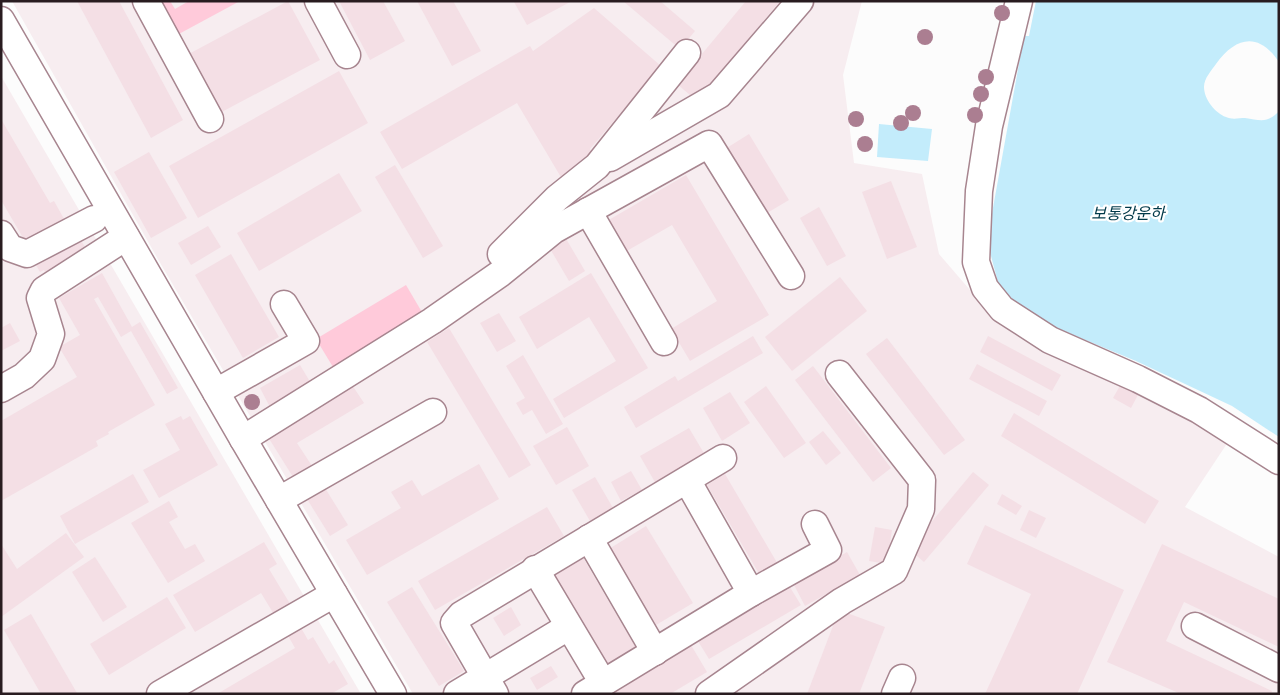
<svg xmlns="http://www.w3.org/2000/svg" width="1280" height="695" font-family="Inter,'Noto Sans KR',sans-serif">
<rect width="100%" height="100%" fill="#fcfcfc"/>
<g fill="#f7edf0">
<path d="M12 1H862L843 75 854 163 922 174 939 254 1001 326 1144 388 1230 439 1185 507 1279 557V694H413L159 261Z"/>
<path d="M1 76 361 694H1Z"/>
</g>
<g fill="#ffcada">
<path d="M159 1H170L175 9 189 1H240L177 35Z"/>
<path d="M406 285 426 319 336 372 316 339Z"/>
</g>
<g fill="#c3ecfb">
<path d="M1036 1H1279V62C1259 32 1236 36 1216 64 1212 70 1204 78 1204 87 1204 99 1215 113 1226 117 1232 120 1239 118 1245 118 1260 120 1267 124 1279 111V437L1232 406 1136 361 1042 322 1022 308 999 286 987 241 1024 36H1029Z"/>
<path d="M879 124 932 129 928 161 877 157Z"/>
</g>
<g fill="#f4dfe5">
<path d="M77 1H119L183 120 151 138Z"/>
<path d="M288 1 320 60 216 115 185 56Z"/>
<path d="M339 1H383L405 41 370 60Z"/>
<path d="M417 1H453L481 51 452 66Z"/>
<path d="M517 1H572L527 25 514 2Z"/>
<path d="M623 1H660L695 31 680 49Z"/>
<path d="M746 1H780L697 101 677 84Z"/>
<path d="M594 8 661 66 590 149 596 160 562 179 517 103 402 169 380 132 530 46 533 51Z"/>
<path d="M339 71 368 123 198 218 169 166Z"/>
<path d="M1 119 50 203 54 201 68 226 29 248 1 200Z"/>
<path d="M749 134 789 200 762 216 722 151Z"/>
<path d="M149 152 187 218 151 238 114 172Z"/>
<path d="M395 165 443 246 423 258 375 177Z"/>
<path d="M339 173 362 211 259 271 237 233Z"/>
<path d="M686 175 769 315 690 361 671 329 717 301 672 225 625 252 607 221Z"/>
<path d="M891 181 917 247 887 259 862 192Z"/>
<path d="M819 207 846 256 827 266 800 218Z"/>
<path d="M208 226 221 247 191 265 178 243Z"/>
<path d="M77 234 85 247 68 257 69 259 45 272 44 270 40 272 36 265 31 268 28 262Z"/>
<path d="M565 237 585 271 569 281 549 247Z"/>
<path d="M231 254 279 337 243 358 195 275Z"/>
<path d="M102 273 132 327 140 322 178 388 167 394 131 331 121 337 98 297 94 299 155 405 108 432 109 434 96 441 98 446 1 501V421L77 377 59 347 80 335 59 298Z"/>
<path d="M591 273 648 368 564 418 553 399 616 361 589 317 537 349 519 317Z"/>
<path d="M840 277 867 311 792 371 765 337Z"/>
<path d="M499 313 516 341 497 352 480 323Z"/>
<path d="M10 323 20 341 1 351V328Z"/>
<path d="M449 328 531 465 509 478 427 342Z"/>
<path d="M753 336 763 353 636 428 624 407 675 376 678 381Z"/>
<path d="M988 336 1061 375 1052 391 980 352Z"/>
<path d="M887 338 965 440 944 455 866 354Z"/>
<path d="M523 355 563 424 546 434 532 410 523 415 516 403 525 398 506 366Z"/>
<path d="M977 364 1047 401 1039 416 969 379Z"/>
<path d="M300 365 312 385 271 409 260 388Z"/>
<path d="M813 366 891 468 873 482 795 380Z"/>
<path d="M1121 384 1139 393 1131 408 1113 398Z"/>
<path d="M352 385 364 403 297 443 312 466 293 477 268 437Z"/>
<path d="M766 386 806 443 784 458 744 402Z"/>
<path d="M730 392 750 423 722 441 703 408Z"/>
<path d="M1014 413 1159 501 1145 524 1001 436Z"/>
<path d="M181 416 183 420 190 416 218 465 159 498 143 470 180 450 165 424Z"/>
<path d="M567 427 589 466 556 485 533 446Z"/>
<path d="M689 428 705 455 656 484 640 456Z"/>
<path d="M823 431 841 453 826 465 809 442Z"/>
<path d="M479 464 499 499 367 575 346 540 401 508 391 492 412 480 422 496Z"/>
<path d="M631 471 642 490 621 501 611 482Z"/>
<path d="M973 472 989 485 924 562 909 549Z"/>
<path d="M133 474 149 502 75 544 60 516Z"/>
<path d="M725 474 779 566 761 577 707 485Z"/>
<path d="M595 477 613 508 590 521 572 490Z"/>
<path d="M325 488 348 525 330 536 307 499Z"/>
<path d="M1002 494 1022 506 1016 515 997 504Z"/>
<path d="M169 501 178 517 169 522 185 549 195 544 205 561 168 583 131 523Z"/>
<path d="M547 507 564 536 435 610 418 581Z"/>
<path d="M1029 510 1046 518 1036 538 1020 530Z"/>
<path d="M985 525 1124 590 1077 694H985L1031 594 967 564Z"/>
<path d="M646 526 693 603 656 625 609 549Z"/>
<path d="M875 527 892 530 887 564 869 561Z"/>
<path d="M66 533 84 557 1 617V544L17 569Z"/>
<path d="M264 542 277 564 269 569 292 607 275 616 261 593 195 632 173 595Z"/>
<path d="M1162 544 1279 599V647L1184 602 1166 641 1272 691 1271 694H1181L1107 662Z"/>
<path d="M847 552 860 575 805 606 793 583Z"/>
<path d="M581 554 636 648 604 667 549 573Z"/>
<path d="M95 557 127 607 103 622 72 572Z"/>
<path d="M788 584 801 605 709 659 696 638Z"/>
<path d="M412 587 464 671 439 686 387 602Z"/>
<path d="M167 597 186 628 109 675 90 644Z"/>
<path d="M511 607 521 625 504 636 493 618Z"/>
<path d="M839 610 885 627 859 694H807Z"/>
<path d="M31 614 77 693 75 694H41L4 630Z"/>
<path d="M300 626 308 640 313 637 329 664 334 660 348 684 331 694H217L295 648 287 634Z"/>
<path d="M691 645 707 672 670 694H609Z"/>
<path d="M551 666 558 677 537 690 530 678Z"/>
</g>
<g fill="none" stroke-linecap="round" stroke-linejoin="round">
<g stroke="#a7858f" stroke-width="29">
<g id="minor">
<path d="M146 1 210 119"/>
<path d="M318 1 347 55"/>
<path d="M1019 1 989 126 979 191 976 262 985 288 1002 309 1050 340 1138 379 1199 410 1279 461"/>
<path d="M1 20 243 439 393 694"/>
<path d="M610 158 719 95 800 1"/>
<path d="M588 211 664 342"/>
<path d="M1 234 10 248 27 254 94 219"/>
<path d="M501 254 557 198 597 166 687 53"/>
<path d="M1 389 24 376 42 359 51 334 40 298 44 290 126 237"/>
<path d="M216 392 306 341 284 304"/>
<path d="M243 439 432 321 501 273 554 230 709 144 791 276"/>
<path d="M279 500 433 412"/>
<path d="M589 538 655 652"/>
<path d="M535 569 603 683"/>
<path d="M751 593 828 550 815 524"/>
<path d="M1195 626 1279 669"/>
<path d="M160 694 334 594"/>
<path d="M457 694 568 627"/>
<path d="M495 694 454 623 461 615 723 458"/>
<path d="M585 694 751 593 687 480"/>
<path d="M709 694 842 601 894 571 921 509 922 480 839 374"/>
<path d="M895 694 902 678"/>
</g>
</g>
<use href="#minor" stroke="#fff" stroke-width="26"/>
</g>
<g fill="#ab7e91">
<circle cx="1002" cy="13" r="8"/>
<circle cx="925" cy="37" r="8"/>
<circle cx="986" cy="77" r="8"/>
<circle cx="981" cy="94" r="8"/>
<circle cx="913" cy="113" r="8"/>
<circle cx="975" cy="115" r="8"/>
<circle cx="856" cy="119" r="8"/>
<circle cx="901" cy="123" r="8"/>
<circle cx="865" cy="144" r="8"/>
<circle cx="252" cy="402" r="8"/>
</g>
<g text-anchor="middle" stroke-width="4.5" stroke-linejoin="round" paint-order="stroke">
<g font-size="16" font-style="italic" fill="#003949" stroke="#fff">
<text x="1128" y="219">보통강운하</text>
</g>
</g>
<rect width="1280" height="695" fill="none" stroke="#291c20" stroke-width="5"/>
</svg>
